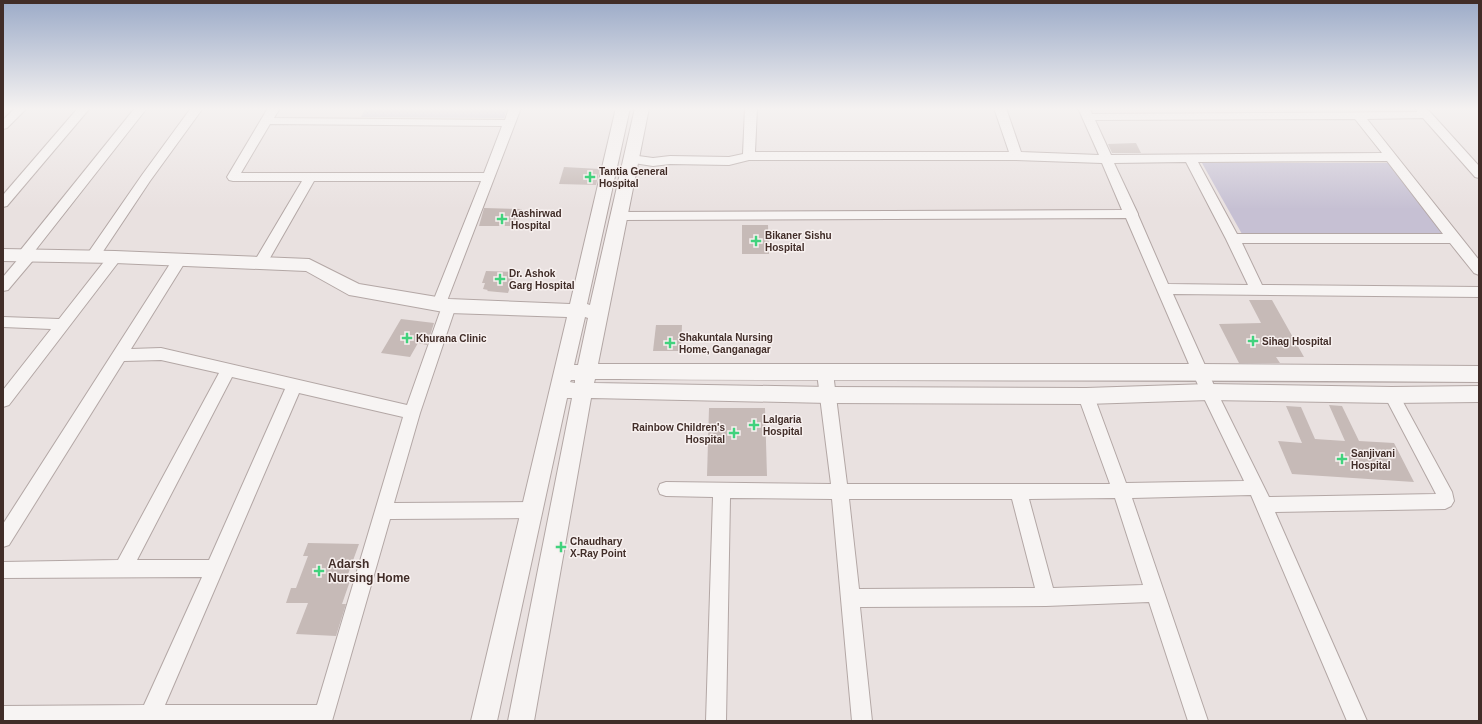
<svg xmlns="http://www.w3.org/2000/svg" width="1482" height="724" font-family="Helvetica,sans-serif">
<rect width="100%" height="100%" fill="#e9e1e0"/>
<g fill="#c6c0d3">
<path d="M366 108H507L504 118 361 117Z"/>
<path d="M1202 163H1389L1446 234H1242Z"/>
</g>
<g fill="#c6bab7">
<path d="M1136 143 1141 153H1112L1108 144Z"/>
<path d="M564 167 600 169 596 185 559 184Z"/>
<path d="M484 208 522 209 517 226H479Z"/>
<path d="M742 225H768L769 254H742Z"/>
<path d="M486 271 515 272 508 293 487 291 488 290 483 289 485 283H482Z"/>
<path d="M1249 300H1272L1304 357H1276L1280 363H1239L1219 324 1261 323Z"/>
<path d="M401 319 434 323 427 345 418 343 410 357 381 353Z"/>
<path d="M656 325H682L681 351H653Z"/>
<path d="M1329 405 1342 406 1359 441 1394 443 1414 482 1292 474 1278 441 1302 443 1286 406 1301 407 1315 439 1345 441Z"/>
<path d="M709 408H765L767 476H707Z"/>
<path d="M308 543 359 544 347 577 351 578 342 604H346L336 636 296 634 308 603H286L291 588H296L308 556H303Z"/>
</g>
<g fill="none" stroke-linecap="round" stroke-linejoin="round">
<g stroke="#b3a7a5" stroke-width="2">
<g id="minor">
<path d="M15 108H27L7 128 3 129V120Z"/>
<path d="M78 108H90L7 206 3 207V195Z"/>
<path d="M135 108H147L34 252 37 255 35 258 8 290 3 291V277L19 258 17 255 19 252Z"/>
<path d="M191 108H203L150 181 98 259 93 261 88 259 86 256 88 253 142 175Z"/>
<path d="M268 108H280L274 118 505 120 509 108H521L447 301 454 302 456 306 420 413 394 503 532 502 538 505 541 510 538 515 532 518 390 519 332 721H3V706L144 705 202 577 3 578V562L118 560 219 373 161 360 124 361 9 545 3 547V524L175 256 180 254 185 256 187 259 131 349 161 348 407 405 441 309 434 308 432 304 481 181H314L266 265 261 267 256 265 254 262 302 181H233L229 180 227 177ZM270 124 502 126 484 173H241ZM232 377 285 389 209 560H137ZM299 393 403 417 317 705H165Z"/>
<path d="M745 108H757L755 152H1009L994 108H1006L1021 152 1099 155 1078 108H1090L1092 114 1417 112 1416 108H1426L1431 113 1479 166V178L1475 177 1423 118 1367 119 1479 260V275L1474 273 1450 243H1242L1262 285 1479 287V297L1173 294 1217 392 1269 497 1436 494 1384 395 1387 391 1392 389 1397 391 1452 492 1454 501 1451 506 1445 509 1275 512 1367 721H1347L1251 495 1132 498 1208 721H1188L1149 602 1046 606 860 607 872 721H852L832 499 730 498 726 721H706L713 497 666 496 660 494 658 489 660 484 666 482 831 484 817 373 820 369 825 367 830 369 833 373 847 484H1110L1078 396 1081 392 1086 390 1091 392 1094 396 1126 483 1244 481 1201 392 1126 218 619 220 614 219 613 216 614 213 619 212 1122 210 1102 163 1016 160H749L729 165 670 164 653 166 627 162 625 159 627 156 631 155 653 158 670 156 729 157 743 154ZM1355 119 1382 153 1111 155 1095 120ZM1387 161 1443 234H1237L1198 162ZM1186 162 1226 239 1248 285 1168 284 1138 215V214L1114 163ZM1115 498 1143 585 1053 588 1029 499ZM849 499H1012L1035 588 859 589Z"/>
<path d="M115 252 120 254 122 257 120 260 9 405 3 407V390L51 329 3 327V317L59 319 110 254Z"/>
</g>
</g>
<g stroke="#b3a7a5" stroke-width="2">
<path id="tertiary" d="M616 108H630L587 304 590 305 635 108H649L598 364H1200L1479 366V382C1192 379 905 382 618 379H595L594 383 829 387 1086 388 1209 384 1392 387 1479 386V402L1392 403 1209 400 1086 404 829 403 591 398 534 721H508L572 398H567L497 721H471L567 317 449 313 355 296 349 295 306 271 115 263 3 261V249L115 251 309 259 359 284 449 299 570 304ZM585 317 588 318 578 365H574ZM571 380H575V383L570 382Z"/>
</g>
<use href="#minor" fill="#f7f4f3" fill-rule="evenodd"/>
<use href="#tertiary" fill="#f7f4f3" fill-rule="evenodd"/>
</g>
<linearGradient id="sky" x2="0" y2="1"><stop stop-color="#9cabc8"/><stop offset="0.52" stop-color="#f5f2f1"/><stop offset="1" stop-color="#f5f2f1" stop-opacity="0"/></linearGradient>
<rect width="1482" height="209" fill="url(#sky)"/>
<g fill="#41d27d" stroke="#f7f0ef" stroke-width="1.5">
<path d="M588 171h4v4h4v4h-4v4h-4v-4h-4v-4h4z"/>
<path d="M500 213h4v4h4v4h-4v4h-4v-4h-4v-4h4z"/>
<path d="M754 235h4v4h4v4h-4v4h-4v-4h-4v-4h4z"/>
<path d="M498 273h4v4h4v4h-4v4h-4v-4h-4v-4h4z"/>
<path d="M405 332h4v4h4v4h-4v4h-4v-4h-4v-4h4z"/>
<path d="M1251 335h4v4h4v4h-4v4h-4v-4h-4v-4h4z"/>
<path d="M668 337h4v4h4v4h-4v4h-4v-4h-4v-4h4z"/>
<path d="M752 419h4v4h4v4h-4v4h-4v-4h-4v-4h4z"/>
<path d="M732 427h4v4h4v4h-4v4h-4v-4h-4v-4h4z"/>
<path d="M1340 453h4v4h4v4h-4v4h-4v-4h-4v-4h4z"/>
<path d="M559 541h4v4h4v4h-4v4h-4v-4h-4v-4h4z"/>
<path d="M317 565h4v4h4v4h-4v4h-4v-4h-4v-4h4z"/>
</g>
<g text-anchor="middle" stroke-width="3" stroke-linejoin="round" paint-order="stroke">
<g font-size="10" font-weight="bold" fill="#412d28" stroke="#f7f0ef" text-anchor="start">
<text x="599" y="175">Tantia General<tspan x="599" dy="12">Hospital</tspan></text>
<text x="511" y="217">Aashirwad<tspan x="511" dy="12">Hospital</tspan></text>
<text x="765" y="239">Bikaner Sishu<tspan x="765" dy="12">Hospital</tspan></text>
<text x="509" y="277">Dr. Ashok<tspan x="509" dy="12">Garg Hospital</tspan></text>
<text x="679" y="341">Shakuntala Nursing<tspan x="679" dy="12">Home, Ganganagar</tspan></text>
<text x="416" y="342">Khurana Clinic</text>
<text x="1262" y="345">Sihag Hospital</text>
<text x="763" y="423">Lalgaria<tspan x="763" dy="12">Hospital</tspan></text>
<text x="725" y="431" text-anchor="end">Rainbow Children's<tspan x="725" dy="12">Hospital</tspan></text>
<text x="1351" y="457">Sanjivani<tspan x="1351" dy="12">Hospital</tspan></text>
<text x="570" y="545">Chaudhary<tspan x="570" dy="12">X-Ray Point</tspan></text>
</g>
<g font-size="12" font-weight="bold" fill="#412d28" stroke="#f7f0ef" text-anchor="start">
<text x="328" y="568">Adarsh<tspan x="328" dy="14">Nursing Home</tspan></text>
</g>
</g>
<rect width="1482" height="724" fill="none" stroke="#412d28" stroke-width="8"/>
</svg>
